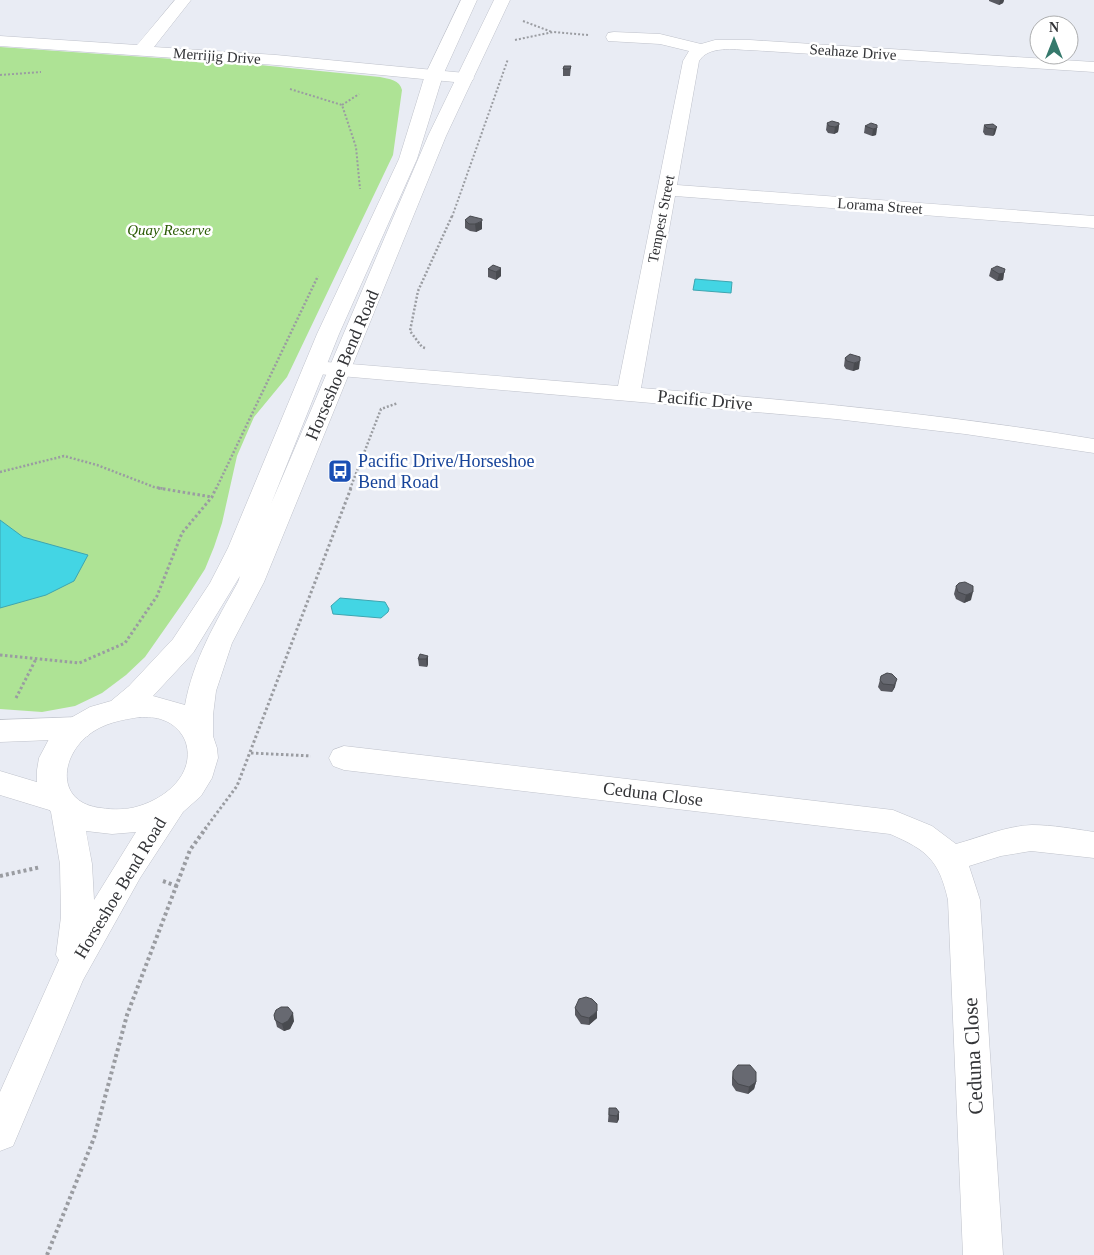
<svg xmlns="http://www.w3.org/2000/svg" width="1094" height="1255" font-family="'Times New Roman',serif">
<rect width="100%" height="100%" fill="#e9ecf4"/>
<path fill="#aee395" d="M0 47 260 65 380 77C389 79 400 80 402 90L393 155 287 377 254 417 237 456 222 523 214 547 205 569 187 597 145 657 126 675 102 693 75 706 42 712 0 709Z"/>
<g fill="#43d5e4" stroke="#3ea5b0">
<path d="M695 279 732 282 731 293 693 290Z"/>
<path d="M0 520 23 537 88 555 74 581 46 595 0 608Z"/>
<path d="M340 598 385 602 389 609 388 612 381 618 333 614 331 606Z"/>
</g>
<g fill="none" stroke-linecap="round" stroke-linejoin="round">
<g stroke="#bfc2cb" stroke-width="1">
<g id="minor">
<path d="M175 0H191L154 47 276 55 465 73 471 74 474 78 471 82 465 83 276 65 0 46V36L137 45Z"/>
<path d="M614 32 660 34 701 44 715 40H750L1094 62V72L750 50C734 50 709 45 699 61L677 185 1094 216V228L675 196 641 388C792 400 944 414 1094 439V453L965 434 836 419 306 373 303 368 306 363 314 361 618 386 683 61 689 51 660 44 608 41 606 37 608 33Z"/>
<path d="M78 717 88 720 93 728 88 736 78 739 0 742V720Z"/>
<path d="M344 746 893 810 932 826 956 844C981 837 1006 826 1032 825 1053 825 1074 829 1094 832V858L1031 851 1001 856 969 866 980 900 1003 1255H963L948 900C939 860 927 850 890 834L344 770 333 766 329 758 333 750Z"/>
<path d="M0 771 70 792 74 801 70 810 59 813 0 795Z"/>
</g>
</g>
<g stroke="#bfc2cb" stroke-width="1">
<path id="tertiary" d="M461 0H477L443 75 417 159 339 334 271 504 428 136 494 0H510L446 136 264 582 232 643 216 691 213 715V736L217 748 218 758 212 778 201 796 183 812 140 878 83 980 13 1146 0 1151V1092L59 960 56 955 61 917 60 864 51 812 41 795 37 783V770L39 758 49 739 67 720 90 707 111 701 129 686 173 639 210 583 228 548 317 334 399 159 425 75ZM240 576 238 582C216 622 193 660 185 705L153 696 193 653ZM140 717C147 717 156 717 163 720 173 723 183 733 186 743 195 774 166 798 139 806 127 810 113 810 101 808 57 803 59 760 87 736 103 723 121 720 140 717ZM86 831 112 834 136 832 94 900 92 864Z"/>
</g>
<g stroke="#9a9ca1" stroke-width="2" stroke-dasharray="2 2" stroke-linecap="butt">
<path d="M523 21 552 32"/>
<path d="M515 40 553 32 588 35"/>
<path d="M0 75 41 72"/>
<path d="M290 89 342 105 356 147 360 189"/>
<path d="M342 105 359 94"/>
<path d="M452 217 508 59"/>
</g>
<g stroke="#9a9ca1" stroke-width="2.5" stroke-dasharray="2 2" stroke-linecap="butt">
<path d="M425 348 422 347 410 331 418 291 452 216"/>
<path d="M0 472 64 456 97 465 154 487 165 489"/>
<path d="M216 489 318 276"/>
<path d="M350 489 381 409 398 403"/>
</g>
<g stroke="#9a9ca1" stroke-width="3" stroke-dasharray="2.5 2.5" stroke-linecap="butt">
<path d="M158 488 212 497"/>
<path d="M0 655 79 663 125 643 157 596 182 533 212 497 216 488"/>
<path d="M16 698 36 659"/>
<path d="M251 753 311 756"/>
<path d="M205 829 237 786 351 488"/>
</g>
<g stroke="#9a9ca1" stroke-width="4" stroke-dasharray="3 3" stroke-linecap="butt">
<path d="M0 876 41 867"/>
<path d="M163 881 177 886"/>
<path d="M47 1255 94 1138 127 1015 190 850 206 828"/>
</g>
<use href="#minor" fill="#fff" fill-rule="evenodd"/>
<use href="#tertiary" fill="#fff" fill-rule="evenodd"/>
</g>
<g fill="#595a61">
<path d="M989 0H1004L1003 3 999 5 989 1Z"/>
<path d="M571 66 570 76H563V69Z"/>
<path d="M827 123 839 125 838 132 834 134 828 133 826 130Z"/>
<path d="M993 124 995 134 993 136 985 135 983 132 984 125Z"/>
<path d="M877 125 876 135 872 136 864 133 865 126Z"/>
<path d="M470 216 482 229 476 232 470 231 465 228V220Z"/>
<path d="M493 265 501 276 496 280 488 277V269Z"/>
<path d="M991 269 1004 273 1003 280 997 281 989 276Z"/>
<path d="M850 354 859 369 853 371 846 369 844 366 845 358Z"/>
<path d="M959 583 971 600 964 603 956 599 954 594 956 586Z"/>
<path d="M428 656V664L427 667 419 666 418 659Z"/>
<path d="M887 673 895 687 892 692 881 691 878 687 881 676Z"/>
<path d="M575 1008 597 1018 589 1025 581 1024 575 1015Z"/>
<path d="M274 1015 294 1021 290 1029 284 1031 277 1027Z"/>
<path d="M733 1071 756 1082 754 1089 748 1094 736 1091 732 1085V1078Z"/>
<path d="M609 1108H616L619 1119 617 1123 608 1122Z"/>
</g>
<g fill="#484a4f">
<path d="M1000 0H1004L1003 3 999 5Z"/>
<path d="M839 125 838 132 834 134 835 127Z"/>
<path d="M997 127 995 134 993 136 994 129Z"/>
<path d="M877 128 876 135 872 136 873 129Z"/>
<path d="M482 221V229L476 232 475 224Z"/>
<path d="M501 268V276L496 280V272Z"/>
<path d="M1004 273 1003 280 997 281 999 274Z"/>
<path d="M860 361 859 369 853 371 854 363Z"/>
<path d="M973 592 971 600 964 603 966 595Z"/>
<path d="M428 656V664L427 667 426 659Z"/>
<path d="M897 679 895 687 892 692 894 685Z"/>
<path d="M597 1011V1018L589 1025V1018Z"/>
<path d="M293 1013 294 1021 290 1029 284 1031 282 1024Z"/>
<path d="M756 1082 754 1089 748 1094 749 1087Z"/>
<path d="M619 1112V1119L617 1123V1116Z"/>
</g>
<g fill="#676971" stroke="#484a4f">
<path d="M564 66H571L570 69H563Z"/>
<path d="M832 121 839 123V125L835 127 829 126 827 123Z"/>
<path d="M871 123 877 125V128L873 129 865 126Z"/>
<path d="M993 124 997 127 994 129 987 128 984 125Z"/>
<path d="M470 216 482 219V221L475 224H469L465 220Z"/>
<path d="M493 265 501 268 496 272 488 269Z"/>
<path d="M997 266 1005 269 1004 273 999 274 991 269Z"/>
<path d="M850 354 860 357V361L854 363 847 361 845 358Z"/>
<path d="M965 582 973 586V592L966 595 958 592 956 586 959 583Z"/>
<path d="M420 654 428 656 426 659H418Z"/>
<path d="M887 673 892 674 897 679 894 685 883 684 880 680 881 676Z"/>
<path d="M586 997 592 999 597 1004V1011L589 1018 581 1016 575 1008 579 999Z"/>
<path d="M281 1007H288L293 1013 288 1021 282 1024 275 1020 274 1015 276 1010Z"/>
<path d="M738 1065H750L756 1072V1082L749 1087 738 1084 733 1078V1071Z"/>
<path d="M609 1108H616L619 1112 617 1116 609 1115Z"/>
</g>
<defs>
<g id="bus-square" transform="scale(1.25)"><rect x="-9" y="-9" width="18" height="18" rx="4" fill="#1a4fb4" stroke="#fff"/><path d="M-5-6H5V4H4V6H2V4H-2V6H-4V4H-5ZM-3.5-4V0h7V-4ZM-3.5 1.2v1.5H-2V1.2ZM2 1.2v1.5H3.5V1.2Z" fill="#fff"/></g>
</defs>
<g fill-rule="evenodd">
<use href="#bus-square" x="340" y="471"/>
</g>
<g text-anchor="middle" stroke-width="5" stroke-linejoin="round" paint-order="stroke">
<g font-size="15" fill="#333437" stroke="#fff">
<text transform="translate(853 52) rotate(4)" y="5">Seahaze Drive</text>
<text transform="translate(217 56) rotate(4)" y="5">Merrijig Drive</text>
<text transform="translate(880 206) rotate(4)" y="5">Lorama Street</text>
<text transform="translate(661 219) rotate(-79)" y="5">Tempest Street</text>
</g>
<g font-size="15" font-style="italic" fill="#2b5b05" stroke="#fff">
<text x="169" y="235">Quay Reserve</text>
</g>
<g font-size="18" fill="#333437" stroke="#fff">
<text transform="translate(342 365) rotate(-67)" y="6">Horseshoe Bend Road</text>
<text transform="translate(705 400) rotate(5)" y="6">Pacific Drive</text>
<text transform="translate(653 794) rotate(7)" y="6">Ceduna Close</text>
<text transform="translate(120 888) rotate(-59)" y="6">Horseshoe Bend Road</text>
</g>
<g font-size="18" fill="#164399" stroke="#fff" text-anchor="start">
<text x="358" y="467">Pacific Drive/Horseshoe<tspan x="358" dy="21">Bend Road</tspan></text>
</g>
<g font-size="21" fill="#333437" stroke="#fff">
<text transform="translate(973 1056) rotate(-93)" y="7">Ceduna Close</text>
</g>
</g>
<g transform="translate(1054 40)"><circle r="24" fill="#ffffff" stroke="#adaeaf"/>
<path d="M0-4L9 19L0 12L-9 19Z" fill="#35796c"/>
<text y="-8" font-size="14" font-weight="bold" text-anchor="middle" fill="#333437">N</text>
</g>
</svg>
